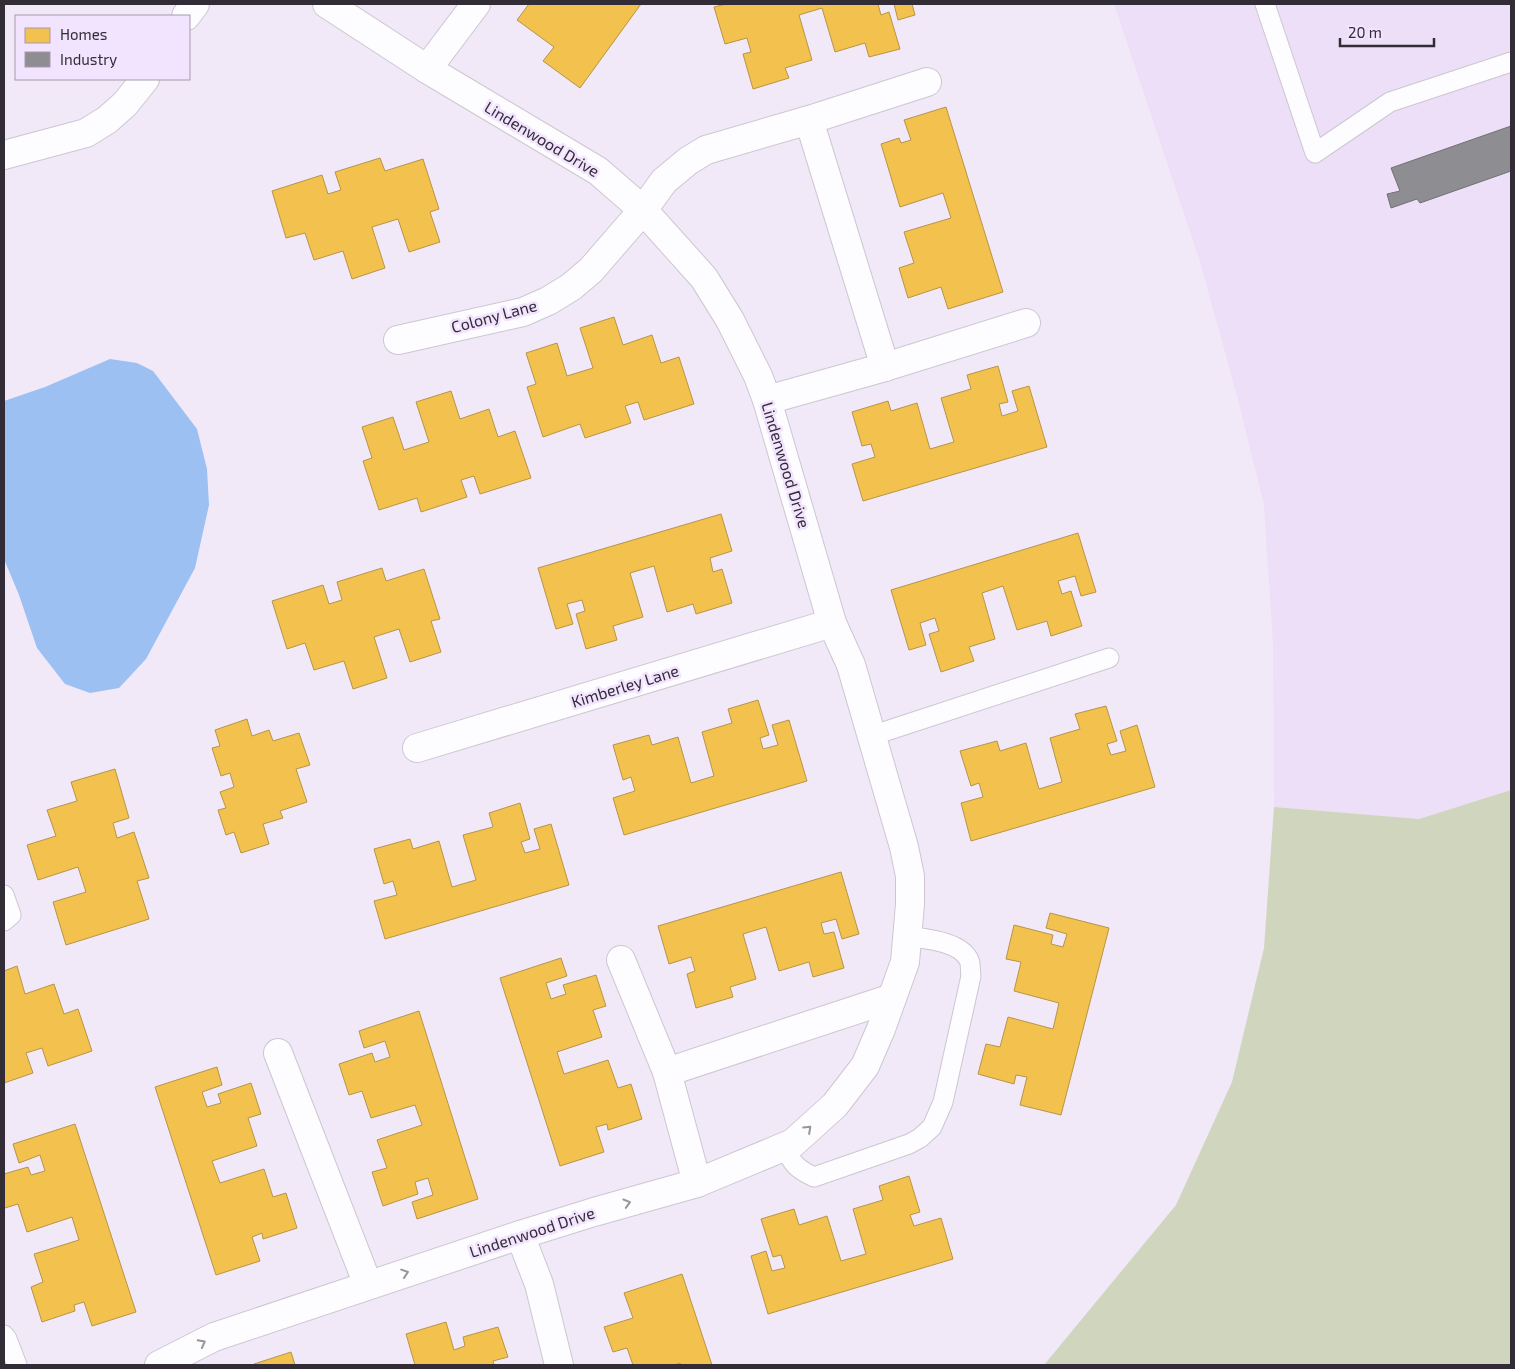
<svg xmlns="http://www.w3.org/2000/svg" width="1515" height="1369" font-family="'Exo 2',sans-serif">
<rect width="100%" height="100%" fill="#f1e9f8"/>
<path fill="#eddff7" d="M1114 4H1511V790L1419 819 1274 807 1273 645 1264 505 1236 392 1200 262Z"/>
<path fill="#d0d5bd" d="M1511 790V1365H1044L1176 1205 1232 1082 1264 948 1274 807 1419 819Z"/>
<path fill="#9cc0f2" d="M110 359 137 363 153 371 197 429 207 469 209 505 195 568 146 659 119 688 90 693 65 684 37 648 19 595 4 559V401L45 387Z"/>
<g fill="#f2c14e" stroke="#b89447">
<path d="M529 4H641L580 88 543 61 554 47 517 20Z"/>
<path d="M726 4H878L881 15 889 12 900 49 869 57 865 43 835 52 822 8 799 15 812 60 785 68 789 78 753 89 743 54 751 52 747 38 725 44 714 7Z"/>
<path d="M894 4H912L915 15 898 20Z"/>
<path d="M946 107 1003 292 948 309 941 287 908 298 899 268 914 263 904 232 951 218 943 193 900 207 881 144 899 138 901 143 911 140 904 120Z"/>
<path d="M380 158 385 171 423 159 439 209 430 212 440 242 409 252 398 219 372 227 385 268 352 279 343 251 314 260 305 233 286 238 272 191 322 175 328 194 341 190 335 172Z"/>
<path d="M614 317 623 345 652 335 661 363 679 357 694 404 644 420 638 402 625 406 631 423 585 438 580 424 543 437 527 387 536 384 526 353 557 343 567 376 593 368 580 328Z"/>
<path d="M998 366 1008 402 999 404 1002 416 1018 411 1012 391 1029 386 1047 447 863 501 852 464 875 457 871 444 862 446 852 412 888 401 891 411 917 403 930 449 954 442 941 398 971 389 967 375Z"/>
<path d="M451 391 460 419 489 409 498 437 515 431 531 478 480 494 474 476 461 480 467 497 421 512 417 498 379 510 363 461 372 458 362 427 393 417 404 450 429 442 416 402Z"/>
<path d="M721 514 732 551 710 558 713 572 722 569 732 603 696 614 693 604 667 612 654 566 630 573 643 617 613 626 617 640 586 649 576 614 585 611 582 600 567 604 573 624 556 629 538 568Z"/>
<path d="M1078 533 1096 592 1081 596 1075 576 1058 581 1062 594 1071 591 1082 626 1051 636 1047 621 1017 630 1003 586 982 593 995 639 969 647 974 661 941 672 929 634 939 631 935 618 920 623 926 645 909 650 891 590Z"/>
<path d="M382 568 386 581 424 569 440 619 431 621 441 652 410 662 399 629 374 637 387 678 353 689 344 661 314 670 305 643 287 649 272 601 323 585 329 604 342 600 337 582Z"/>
<path d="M758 700 769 735 760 738 763 749 778 745 772 725 789 720 807 781 624 835 613 798 635 791 631 777 623 780 613 745 649 735 652 745 678 737 691 783 714 776 702 732 732 723 728 709Z"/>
<path d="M1106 706 1117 741 1107 744 1111 755 1126 751 1120 731 1137 725 1155 787 971 841 961 803 983 797 979 783 971 786 960 751 997 741 1000 751 1026 743 1039 789 1062 782 1050 738 1080 729 1075 714Z"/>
<path d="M247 719 252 736 269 730 273 741 299 733 310 765 296 769 307 802 280 811 283 818 263 824 269 844 241 853 234 832 226 835 218 810 226 808 220 792 234 787 230 773 221 776 212 748 220 746 215 730Z"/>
<path d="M115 769 129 818 113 823 117 838 134 832 149 878 137 881 149 919 66 945 53 902 86 892 78 867 38 880 27 845 56 836 47 810 77 801 71 782Z"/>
<path d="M520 803 530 839 521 842 525 853 540 849 534 829 551 824 569 885 385 939 374 901 397 895 393 881 384 884 374 849 410 839 413 849 439 841 452 887 476 880 463 835 493 827 489 813Z"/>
<path d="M841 872 859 934 842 939 836 919 821 923 824 934 834 932 844 968 813 977 809 962 779 971 766 927 743 934 756 979 730 987 733 997 696 1008 687 974 695 971 691 957 669 964 658 926Z"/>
<path d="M1050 913 1109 928 1061 1115 1020 1105 1027 1077 1016 1075 1014 1084 978 1074 986 1044 1000 1047 1008 1017 1053 1029 1059 1003 1014 991 1021 962 1006 959 1014 925 1053 935 1051 944 1063 947 1067 934 1046 928Z"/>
<path d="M561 958 567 976 546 983 551 999 566 994 563 985 596 975 606 1006 593 1010 602 1037 557 1052 564 1074 608 1060 618 1088 631 1084 642 1119 608 1130 607 1124 596 1127 604 1152 560 1166 500 978Z"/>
<path d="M17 966 25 994 54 984 64 1014 78 1009 92 1051 48 1066 42 1048 26 1053 33 1073 4 1083V971Z"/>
<path d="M419 1011 478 1199 417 1219 412 1202 433 1195 428 1178 415 1182 418 1194 383 1206 372 1172 387 1168 377 1140 422 1125 415 1105 371 1118 362 1091 349 1095 339 1064 372 1053 375 1062 390 1057 385 1041 364 1048 359 1031Z"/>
<path d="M217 1067 222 1085 202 1092 207 1107 221 1103 218 1094 251 1083 261 1114 248 1118 257 1146 212 1161 220 1183 264 1169 273 1197 286 1193 297 1228 263 1239 262 1233 252 1237 260 1261 216 1275 155 1087Z"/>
<path d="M75 1124 136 1312 92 1326 84 1302 74 1305 75 1311 42 1322 31 1287 43 1282 34 1254 79 1240 72 1217 27 1232 18 1204 5 1208 4 1205V1174L28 1167 31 1175 45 1171 40 1155 19 1163 13 1144Z"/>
<path d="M909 1176 920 1212 910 1215 914 1226 941 1218 953 1259 768 1314 751 1256 766 1251 772 1271 785 1268 781 1255 773 1257 761 1219 794 1209 799 1225 827 1216 841 1261 866 1254 853 1209 883 1200 879 1186Z"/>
<path d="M682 1274 712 1365H681L680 1363 674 1365H633L627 1348 613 1352 604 1327 633 1318 624 1293Z"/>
<path d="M446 1322 454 1350 465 1346 463 1337 498 1327 508 1357 493 1361 494 1365H415L406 1334Z"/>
<path d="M291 1352 295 1365H254V1364Z"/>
</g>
<path fill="#8d8d92" stroke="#727076" d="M1511 126V171L1420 203 1417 199 1391 208 1387 194 1400 191 1391 168Z"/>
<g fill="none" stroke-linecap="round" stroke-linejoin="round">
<g stroke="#cdc6d2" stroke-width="21">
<g id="service">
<path d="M1265 4 1315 153 1390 102 1511 62"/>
<path d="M871 736 1109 658"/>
<path d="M4 895 11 915 4 921"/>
<path d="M785 1147C792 1164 797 1169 814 1177L909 1144 920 1138 932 1127 943 1102 971 976C970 972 971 964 969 960 960 941 925 939 907 936"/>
<path d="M4 1335 7 1339 17 1365"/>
</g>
</g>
<g stroke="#cdc6d2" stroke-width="30">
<g id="minor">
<path d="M186 16 195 4"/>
<path d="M427 69 476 4"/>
<path d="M4 155 86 133 107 120 125 104 145 79"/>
<path d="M398 340 523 312 548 301 571 287 591 270 643 210 664 181 688 161 706 150 809 120"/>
<path d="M885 367 809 120 927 82"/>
<path d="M767 400 885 367 1026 323"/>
<path d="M417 748 832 623"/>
<path d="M621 960 667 1072 697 1183"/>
<path d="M278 1053 368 1285"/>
<path d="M667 1072 892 998"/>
<path d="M520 1235 539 1284 559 1365"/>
<path d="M159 1365 214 1337 520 1235 594 1212 697 1183 793 1143 835 1105 865 1066 881 1029 905 962 910 904V876L904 847 851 665 832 623 767 400 758 376 730 320 704 278 643 210 598 171 427 69 327 4"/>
</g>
</g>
<use href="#service" stroke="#fdfcfe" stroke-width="19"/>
<use href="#minor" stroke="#fdfcfe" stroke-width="28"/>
</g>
<defs><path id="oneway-chevron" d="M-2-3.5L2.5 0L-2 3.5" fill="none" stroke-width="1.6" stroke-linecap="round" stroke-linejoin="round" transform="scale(1.25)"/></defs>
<g stroke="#98949a">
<use href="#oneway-chevron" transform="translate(808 1129) rotate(-43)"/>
<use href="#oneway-chevron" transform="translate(627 1203) rotate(-16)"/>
<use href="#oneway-chevron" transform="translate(405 1273) rotate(-18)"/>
<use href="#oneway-chevron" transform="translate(202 1343) rotate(-28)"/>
</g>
<g text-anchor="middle" stroke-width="5" stroke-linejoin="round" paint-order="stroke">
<g font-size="16" fill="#322c36" stroke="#f2e3fe">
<text transform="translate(542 139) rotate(31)" y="6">Lindenwood Drive</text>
<text transform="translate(494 316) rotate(-15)" y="6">Colony Lane</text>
<text transform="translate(786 465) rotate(73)" y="6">Lindenwood Drive</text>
<text transform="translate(625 686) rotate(-17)" y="6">Kimberley Lane</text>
<text transform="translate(532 1232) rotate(-18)" y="6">Lindenwood Drive</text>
</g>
</g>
<rect width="1515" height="1369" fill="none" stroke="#322c36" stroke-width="10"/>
<rect x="15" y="15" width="175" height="65" fill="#f2e3fe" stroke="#a59aae"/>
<rect x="25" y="28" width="25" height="15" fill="#f2c14e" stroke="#a59aae"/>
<text x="60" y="40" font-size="15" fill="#322c36">Homes</text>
<rect x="25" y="52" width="25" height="15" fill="#8d8d92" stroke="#a59aae"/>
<text x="60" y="65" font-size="15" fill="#322c36">Industry</text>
<path d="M1340 38v8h94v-8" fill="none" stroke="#322c36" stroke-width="2.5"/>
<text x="1348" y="38" font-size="15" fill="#322c36" stroke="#f2e3fe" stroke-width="4" paint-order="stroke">20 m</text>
</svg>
